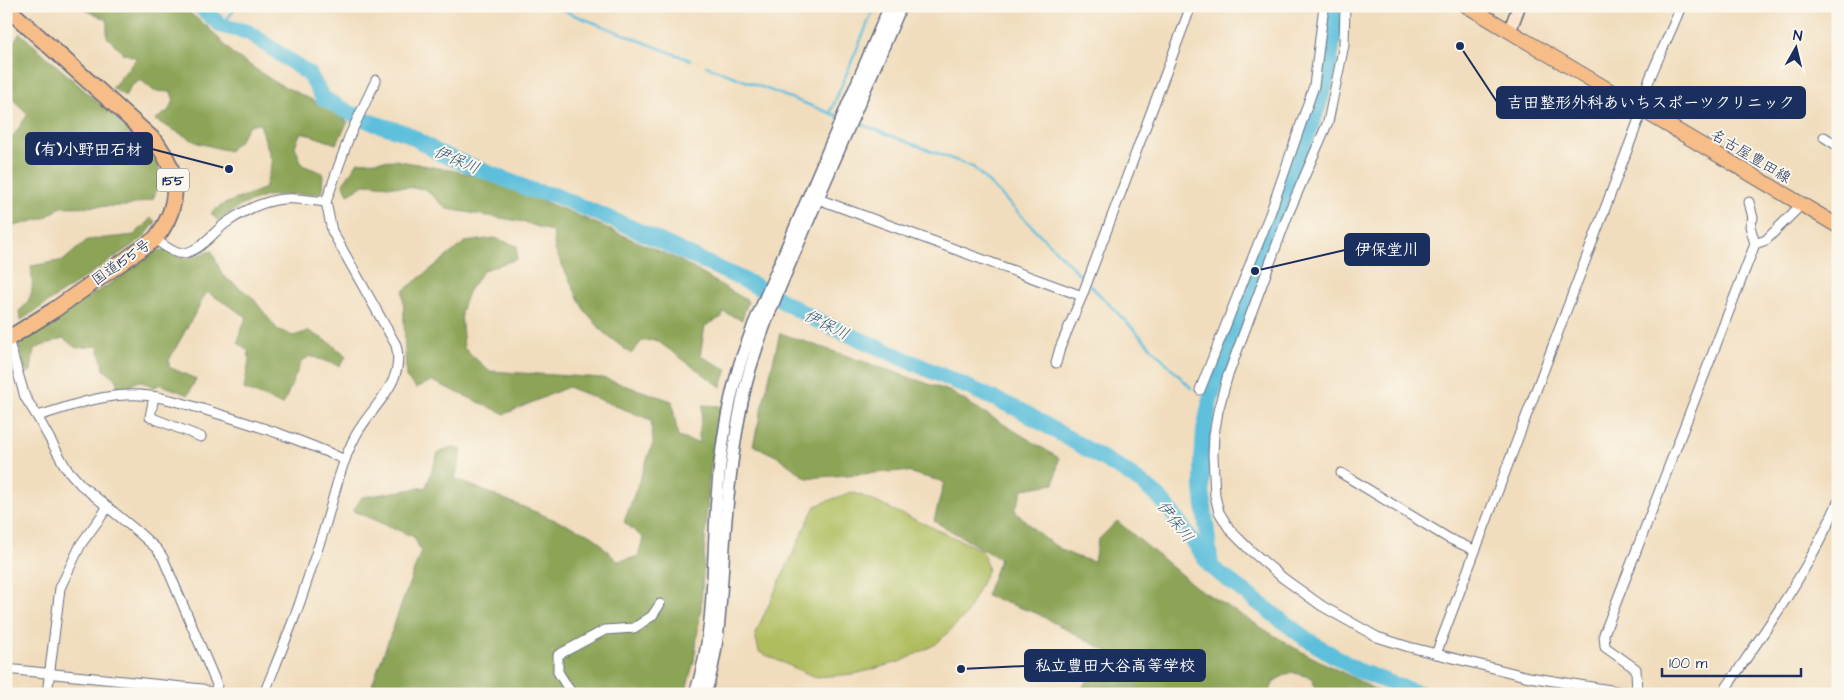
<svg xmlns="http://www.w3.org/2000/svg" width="1844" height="700" font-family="'Architects Daughter','Klee One',sans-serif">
<rect width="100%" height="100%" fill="#fbf7ec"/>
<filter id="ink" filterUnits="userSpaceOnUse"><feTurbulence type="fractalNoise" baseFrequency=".02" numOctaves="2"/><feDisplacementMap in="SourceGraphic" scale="10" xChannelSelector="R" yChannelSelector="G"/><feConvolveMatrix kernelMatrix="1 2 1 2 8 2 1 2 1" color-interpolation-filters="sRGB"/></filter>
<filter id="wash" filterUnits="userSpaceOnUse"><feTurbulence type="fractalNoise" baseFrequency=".0096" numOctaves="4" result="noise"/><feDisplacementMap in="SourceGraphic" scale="20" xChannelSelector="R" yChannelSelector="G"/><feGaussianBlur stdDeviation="1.12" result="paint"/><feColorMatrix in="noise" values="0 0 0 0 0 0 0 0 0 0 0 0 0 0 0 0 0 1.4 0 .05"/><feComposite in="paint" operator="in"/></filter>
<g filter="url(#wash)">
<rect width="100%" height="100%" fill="#f1ddbd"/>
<path fill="#b0bd5f" stroke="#66765e" d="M851 492 860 495 982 550 988 569 966 615 936 644 902 661 855 674 815 677 759 652 755 634 815 506Z"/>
<g fill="#8ca456" stroke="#546a5a">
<path d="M77 6H181L209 28 233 54 275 82 327 107 348 122 336 144 301 132 295 146 302 165 323 173 322 193 267 196 242 205 218 221 211 213 222 205 265 188 272 162 260 124 249 125 240 140 229 151 198 143 155 120 168 111 174 101 171 92 154 91 141 80 131 86 125 96 112 88 137 58 123 53 107 37V20Z"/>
<path d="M20 33 128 129 137 140 147 147 158 158 160 182 153 199 128 206 61 207 45 218 6 228V147L28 114 6 93V53Z"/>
<path d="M395 160 476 175 568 211 679 260 748 301 742 320 723 312 722 317 705 326 700 356 727 369 721 387 656 340 642 341 631 354 603 332 583 308 555 250 553 232 524 222 447 209 425 189 366 184 348 194 343 183 358 162Z"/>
<path d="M151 218 156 222 143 238 20 321 19 311C35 297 33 286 31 266L64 260 87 240 134 235Z"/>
<path d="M495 238 517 246V259L484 270 468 292 461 312 464 348 489 371 603 378 672 401 678 437 698 443 703 405 721 406 709 479 701 607 694 661 685 694H394L372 685 421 551 414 537 353 511 362 497 426 487 438 453 451 447 462 450 455 479 592 535 617 561 638 557 643 538 624 522 653 443 651 420 568 387 505 414 432 381 416 388 406 378 403 291 465 242Z"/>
<path d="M157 250 169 251 186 258 212 251 222 275 252 297 277 329 293 336 309 331 332 344 346 357 340 366 310 356 301 362 283 405 244 389 249 360 248 350 238 343 241 329 247 317 207 292 169 360V367L196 379 188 395 160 384 155 387 139 381 131 385 132 390 118 391 116 379 104 370 98 346 76 348 63 338 34 349 31 371 28 373 25 370 18 344 46 322 110 284Z"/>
<path d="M780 333 949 391 1059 458 1054 484 1023 489 1015 510C1036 533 1063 557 1094 561L1098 540 1117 521 1196 587 1293 647 1384 694H1315L1313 678 1291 672 1274 681 1269 694H1077L1110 653 1036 613 986 596 1000 559 934 521 944 482 903 471 806 478 778 457 753 445Z"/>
</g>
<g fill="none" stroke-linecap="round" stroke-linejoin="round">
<g stroke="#5dbfdb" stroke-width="2.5">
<path d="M561 6 560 8 569 13 690 60"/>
<path d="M222 26 237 6"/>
<path d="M706 66 830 113 875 6"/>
<path d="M830 113 838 116"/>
<path d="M855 122 973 167 1086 281"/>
<path d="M1090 285 1191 388"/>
</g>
<g stroke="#5dbfdb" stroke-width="16">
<path d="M199 6 222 26 248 32 309 74 323 98 348 112 373 123 406 133 439 153 534 191 554 195 630 227 752 284 816 320 1020 410 1126 472 1147 487 1159 497 1170 510 1211 567 1305 638 1357 670 1406 689 1422 694"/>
<path d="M1211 566 1202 489V460L1204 430 1211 397 1255 271 1317 110 1327 79 1334 34 1333 6"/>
</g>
</g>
</g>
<g filter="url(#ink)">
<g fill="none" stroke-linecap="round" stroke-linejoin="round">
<g stroke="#666c7f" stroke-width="11">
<g id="minor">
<path d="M1345 6 1344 45 1328 122 1289 212 1227 378 1218 411 1214 435 1213 455 1215 496 1219 512 1230 530 1250 550 1283 578 1322 606 1377 637 1409 647 1529 677 1635 694"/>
<path d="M1639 109C1649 73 1668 41 1681 6"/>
<path d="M1824 137 1838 146"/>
<path d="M818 199 1082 296"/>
<path d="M1749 202 1753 218 1750 226 1755 244"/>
<path d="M155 239C162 244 170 251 178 253 197 256 213 232 226 223 239 214 253 206 268 202 287 196 306 200 326 202"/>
<path d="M8 339 25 397 37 416 66 468 81 485 138 532 157 549 163 558 217 685 214 694"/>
<path d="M1056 363 1060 348 1082 296 1191 6"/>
<path d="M1200 390 1270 214 1314 86 1324 6"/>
<path d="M154 397 150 417 201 437"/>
<path d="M37 416C66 408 96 396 126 395 155 393 185 404 212 412 258 426 302 440 345 460"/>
<path d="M1341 473 1448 538 1474 550"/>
<path d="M1436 654 1642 111"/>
<path d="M6 669 202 689 214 694"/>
<path d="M47 694 60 588 81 544 108 507"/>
<path d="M264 694C276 664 288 635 299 605 307 582 314 559 322 536 333 503 339 466 356 435 373 404 406 383 396 345L332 231 326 202 349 137 376 80"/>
<path d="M572 694 558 672V655L605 630 634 628 652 616 660 604"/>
<path d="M1637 694 1636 669 1605 647 1604 634 1755 244 1766 240 1801 205"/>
<path d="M1722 694C1764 632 1809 571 1838 502"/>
</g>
</g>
<g stroke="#666c7f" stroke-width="14">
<g id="tertiary">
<path d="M695 694C716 633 712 561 717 498 720 455 726 411 738 370 742 355 749 339 754 324L890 6"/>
<path d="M705 694C719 652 720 607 723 563 726 509 731 455 742 402 754 342 781 285 805 228 837 154 869 80 901 6"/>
</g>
</g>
<g stroke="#666c7f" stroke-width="15">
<path id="secondary" d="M1510 30 1519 6"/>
</g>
<g stroke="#666c7f" stroke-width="16">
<path id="primary" d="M1467 6 1838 226"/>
</g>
<g stroke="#666c7f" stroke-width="18">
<path id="trunk" d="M6 7 156 142C160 148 165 155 168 162 181 189 173 217 155 239L54 310 6 340"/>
</g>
<use href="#minor" stroke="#fff" stroke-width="9"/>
<use href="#tertiary" stroke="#fff" stroke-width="11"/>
<use href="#secondary" stroke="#fce5cf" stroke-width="12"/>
<use href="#primary" stroke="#f7bd88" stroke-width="14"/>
<use href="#trunk" stroke="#f7bd88" stroke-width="15"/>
</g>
</g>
<g text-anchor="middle" stroke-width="4" stroke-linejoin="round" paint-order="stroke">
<rect fill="#fbf7ec" stroke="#5e6b89" stroke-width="1" x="157" y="168.5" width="32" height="23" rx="4"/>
<g font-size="14" font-weight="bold" fill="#1b2f5e">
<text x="173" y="185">155</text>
</g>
<g font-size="15" fill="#1b2f5e" stroke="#fbf7ec">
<text transform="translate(1751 156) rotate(31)" y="5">名古屋豊田線</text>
<text transform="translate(121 262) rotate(-35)" y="5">国道155号</text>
</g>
<g font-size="16" font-style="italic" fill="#2f5a84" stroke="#fbf7ec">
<text transform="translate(457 159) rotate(23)" y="6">伊保川</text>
<text transform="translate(827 324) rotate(26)" y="6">伊保川</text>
<text transform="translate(1176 521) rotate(52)" y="6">伊保川</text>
</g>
</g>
<path fill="none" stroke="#1b2f5e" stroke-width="2" d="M1460 46L1497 102M229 169L152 149M1255 271L1345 250M961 669L1025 666"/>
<g fill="#1b2f5e" stroke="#fbf7ec" stroke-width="2">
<circle cx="1460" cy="46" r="5"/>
<circle cx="229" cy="169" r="5"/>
<circle cx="1255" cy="271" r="5"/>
<circle cx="961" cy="669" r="5"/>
</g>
<g fill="#1b2f5e" stroke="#1b2f5e" stroke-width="2">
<rect x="1497" y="87" width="308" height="31" rx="5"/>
<rect x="26" y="133" width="126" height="31" rx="5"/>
<rect x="1345" y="234" width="84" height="31" rx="5"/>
<rect x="1025" y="650" width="180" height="31" rx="5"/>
</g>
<g font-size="16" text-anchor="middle" font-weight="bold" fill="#fff">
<text x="1651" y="108">吉田整形外科あいちスポーツクリニック</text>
<text x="89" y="155">(有)小野田石材</text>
<text x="1387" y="255">伊保堂川</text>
<text x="1115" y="671">私立豊田大谷高等学校</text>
</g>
<rect width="1844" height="700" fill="none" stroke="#fbf7ec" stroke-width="25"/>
<g transform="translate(1796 48) rotate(8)" stroke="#fbf7ec" stroke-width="4" paint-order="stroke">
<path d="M0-4L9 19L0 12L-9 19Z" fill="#1b2f5e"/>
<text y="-8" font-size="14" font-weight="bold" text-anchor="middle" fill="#1b2f5e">N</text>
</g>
<path d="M1662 668v8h139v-8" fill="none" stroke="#1b2f5e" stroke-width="2.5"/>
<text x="1669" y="668" font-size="15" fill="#1b2f5e" stroke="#fbf7ec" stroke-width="4" paint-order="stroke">100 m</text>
</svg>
